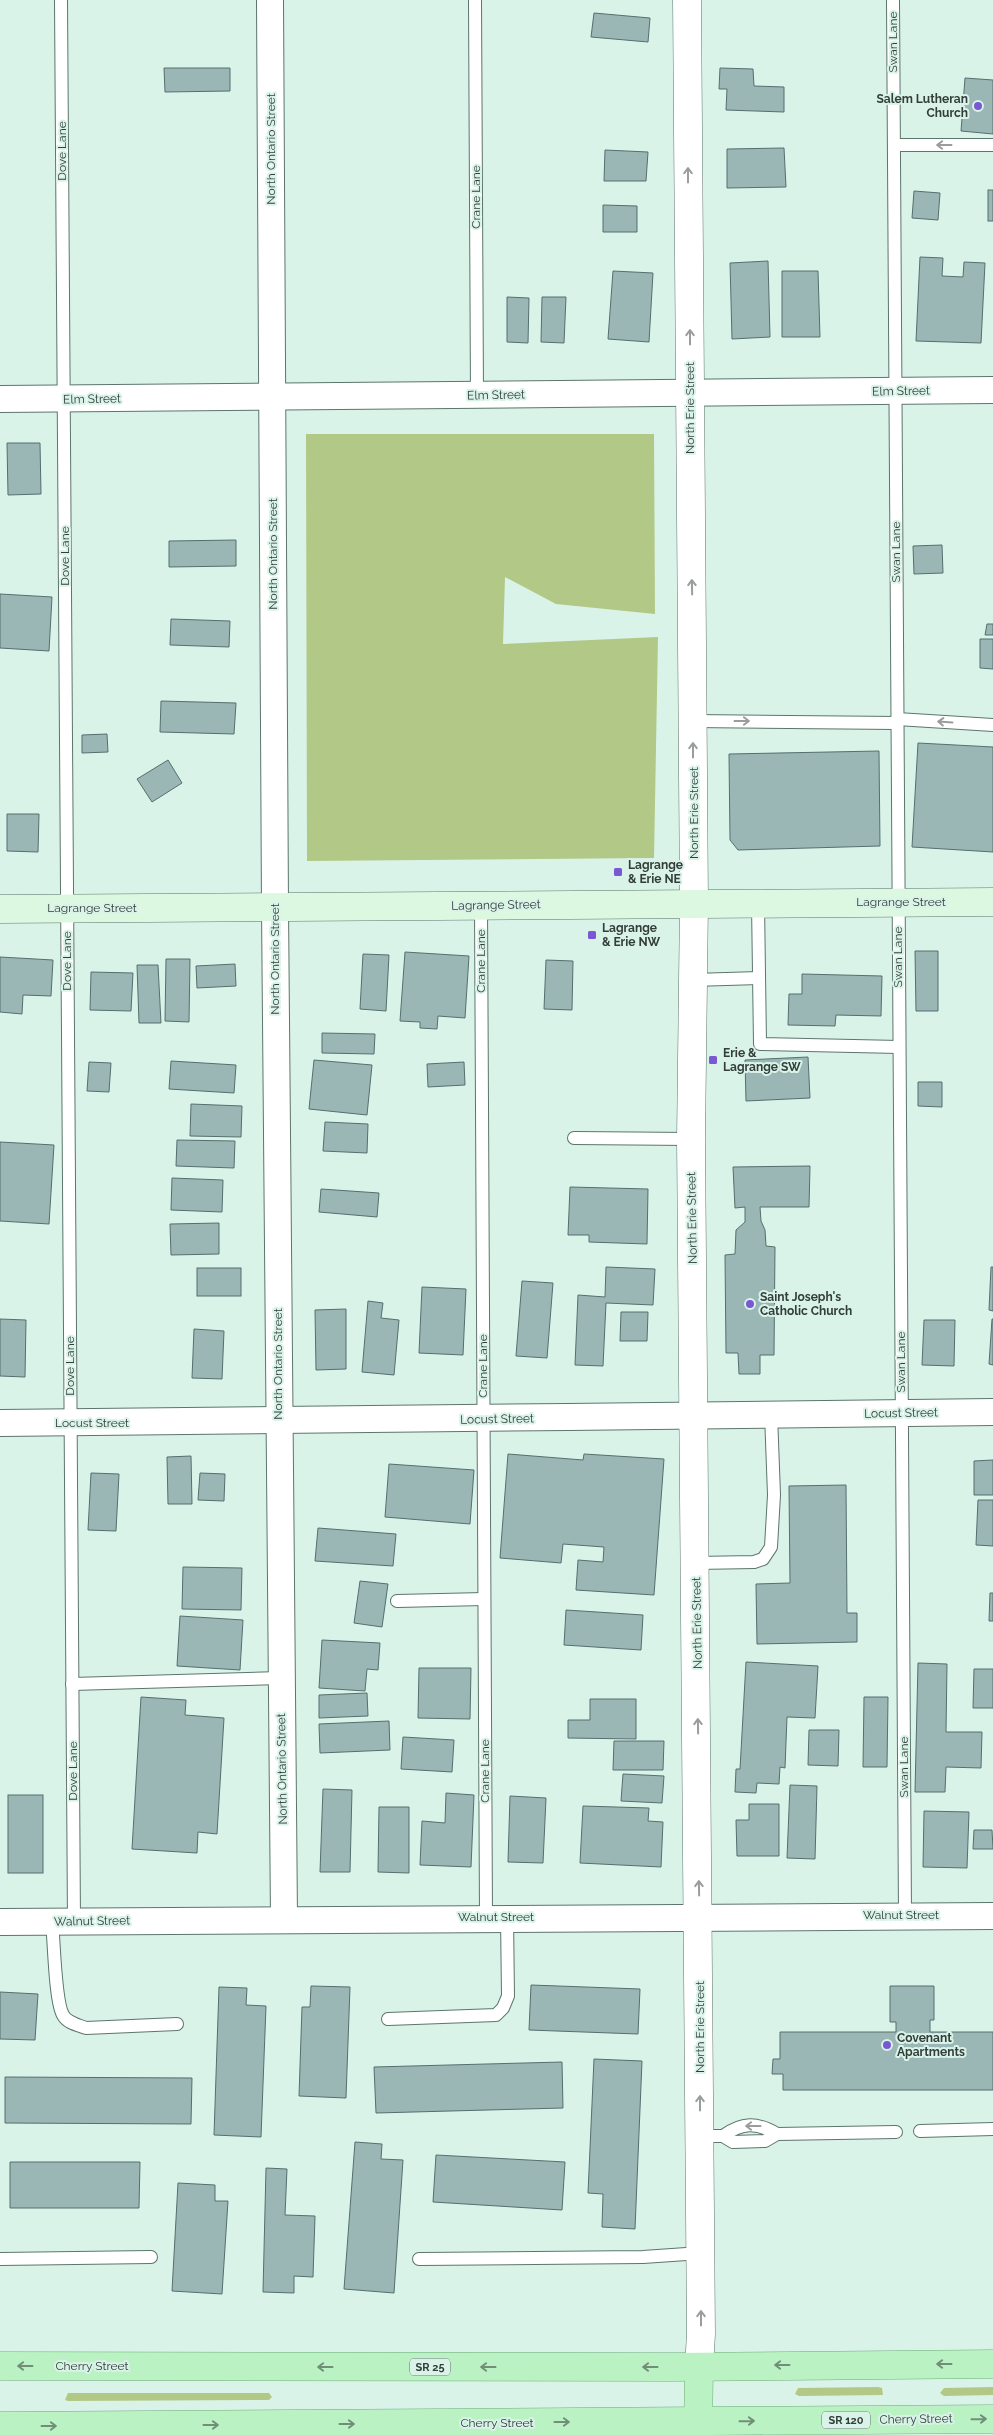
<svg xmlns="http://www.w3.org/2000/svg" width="993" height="2435" font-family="Raleway,sans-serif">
<rect width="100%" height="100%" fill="#d9f3e9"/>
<g fill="#b2c887">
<path d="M306 434H654L655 614 556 604 505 577 503 644 658 637 654 858 307 861Z"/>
<path d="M878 2387 882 2388 883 2395 799 2396 795 2394 798 2388Z"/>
<path d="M993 2387V2395L944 2396 940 2393 944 2388Z"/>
<path d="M68 2393H269L272 2397 269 2400 68 2401 65 2400Z"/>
</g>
<g fill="#9ab6b5" stroke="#556f6e">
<path d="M594 13 650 18 648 42 591 37Z"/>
<path d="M164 68H230V91L165 92Z"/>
<path d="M720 68 753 69 754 86 784 87V112L726 110 727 89H719Z"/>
<path d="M965 78 993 80V134L961 131Z"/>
<path d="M784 148 786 187 727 188V149Z"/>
<path d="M605 150 648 152 646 181H604Z"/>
<rect x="988" y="190" width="5" height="31"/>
<path d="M914 191 940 193 938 220 912 218Z"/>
<path d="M603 205 637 206V232H603Z"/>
<path d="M920 257 943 258 942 276 963 277 964 262 985 263 981 343 916 341Z"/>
<path d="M768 261 770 337 732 339 730 263Z"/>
<path d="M613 271 653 273 649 342 608 339Z"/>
<path d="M782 271H818L820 337H782Z"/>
<path d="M507 297 529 298 528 343 507 342Z"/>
<path d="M542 297H566L564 343 541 342Z"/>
<path d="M7 443H40L41 494 8 495Z"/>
<path d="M236 540V566L169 567V541Z"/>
<path d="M942 545 943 573 914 574 913 546Z"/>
<path d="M0 594 52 597 49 651 0 648Z"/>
<path d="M171 619 230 621 229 647 170 645Z"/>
<path d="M987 624H993V635H985Z"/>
<path d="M980 639H993V669L980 668Z"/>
<path d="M161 701 236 703 234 734 160 732Z"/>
<path d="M107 734 108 752 82 753V735Z"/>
<path d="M918 743 993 747V852L912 847Z"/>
<path d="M879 751 880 846 738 850 730 840 729 754Z"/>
<path d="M168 760 182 783 152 802 137 779Z"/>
<path d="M7 814H39L38 852 7 851Z"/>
<path d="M915 951H938V1011H916Z"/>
<path d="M405 952 469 956 465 1018 438 1016 437 1029 420 1028V1022L400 1021Z"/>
<path d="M363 954 389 955 386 1011 360 1009Z"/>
<path d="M0 957 53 960 51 996 23 995 22 1014 0 1012Z"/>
<path d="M166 959H190L189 1022 165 1021Z"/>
<path d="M546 960 573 961 572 1010 544 1009Z"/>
<path d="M235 964 236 986 197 988 196 966Z"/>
<path d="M137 965H158L161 1023H139Z"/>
<path d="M91 972 133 973 131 1011 90 1010Z"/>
<path d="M802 974 882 976 881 1016 836 1015 835 1026 788 1025 789 994H802Z"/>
<path d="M322 1033 375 1034 374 1054 322 1053Z"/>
<path d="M808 1057 810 1098 746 1101 745 1060Z"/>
<path d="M314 1060 372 1065 367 1115 309 1109Z"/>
<path d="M171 1061 236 1065 234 1093 169 1089Z"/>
<path d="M89 1062 111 1063 109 1092 87 1091Z"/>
<path d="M464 1062 465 1085 428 1087 427 1064Z"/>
<path d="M918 1082H942V1107L918 1106Z"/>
<path d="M191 1104 242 1106 241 1137 190 1136Z"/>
<path d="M325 1122 368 1124 367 1153 323 1151Z"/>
<path d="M177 1140 235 1141 234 1168 176 1166Z"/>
<path d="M0 1142 54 1145 49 1224 0 1221Z"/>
<path d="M810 1166 809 1207H760L761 1221 765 1230 766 1246 775 1247 774 1355H760V1374H739L738 1353H726L725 1255 735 1254 736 1230 745 1222V1207L735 1208 733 1167Z"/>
<path d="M172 1178 223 1180 222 1212 171 1210Z"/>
<path d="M570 1187 648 1189 647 1244 589 1242V1235H568Z"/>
<path d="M321 1189 379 1193 377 1217 319 1212Z"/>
<path d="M219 1223V1254L171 1255 170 1224Z"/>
<path d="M606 1267 655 1269 653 1305 606 1303 603 1366 575 1365 578 1295 605 1297Z"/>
<path d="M991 1267H993V1311L989 1310Z"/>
<rect x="197" y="1268" width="44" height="28"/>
<path d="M522 1281 553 1283 547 1358 516 1356Z"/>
<path d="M422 1287 466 1289 463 1355 419 1353Z"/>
<path d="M368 1301 383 1303 381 1318 399 1320 394 1375 362 1372Z"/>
<path d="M346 1309V1369L316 1370 315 1310Z"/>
<path d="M621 1312H648L647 1341H620Z"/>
<path d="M0 1319 26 1320 25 1377 0 1376Z"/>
<path d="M992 1319H993V1365L989 1364Z"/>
<path d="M924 1320H955L954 1366 922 1365Z"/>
<path d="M194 1329 224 1331 222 1379 192 1378Z"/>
<path d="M508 1454 583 1460 584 1454 664 1459 654 1595 576 1590 578 1560 603 1562 604 1547 563 1544 561 1563 500 1558Z"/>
<path d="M191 1456 192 1504H168L167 1457Z"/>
<path d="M993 1460V1495H974V1461Z"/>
<path d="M389 1464 474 1470 470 1524 385 1517Z"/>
<path d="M91 1473 119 1474 116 1531 88 1530Z"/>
<path d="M200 1473 225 1474 224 1501 198 1500Z"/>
<path d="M846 1485 847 1613H857V1642L757 1644 756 1584 790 1583 789 1486Z"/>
<path d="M978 1500H993V1546L976 1545Z"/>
<path d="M318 1528 396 1534 393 1566 315 1561Z"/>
<path d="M183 1567 242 1568 241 1610 182 1609Z"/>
<path d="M360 1581 388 1584 382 1627 354 1623Z"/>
<path d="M990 1593H993V1621H989Z"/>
<path d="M566 1610 643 1615 641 1650 564 1645Z"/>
<path d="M180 1616 243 1620 240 1670 177 1666Z"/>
<path d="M322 1640 380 1643 378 1670 367 1669 365 1691 319 1688Z"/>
<path d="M746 1662 818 1666 815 1718 787 1717 785 1768 780 1767 779 1784 757 1783 756 1793 735 1792 736 1769H740Z"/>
<path d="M918 1663 947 1664 946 1732H982L981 1768 946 1767 945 1792H915Z"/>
<path d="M419 1668H471L470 1719 418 1718Z"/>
<path d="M974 1669H993V1708H973Z"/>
<path d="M367 1693 368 1716 319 1718V1695Z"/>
<path d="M141 1697 186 1700 185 1715 224 1718 217 1834 198 1832 197 1853 132 1849Z"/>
<path d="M864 1697H888L887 1767H863Z"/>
<path d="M590 1699H636V1739L568 1738V1720H590Z"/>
<path d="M389 1721 390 1750 320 1753 319 1724Z"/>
<path d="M809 1730H839L838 1766 808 1765Z"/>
<path d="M403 1737 454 1740 452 1772 401 1769Z"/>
<path d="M614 1741H664L663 1770H613Z"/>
<path d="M623 1774 664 1776 662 1803 621 1801Z"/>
<path d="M790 1785 817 1786 815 1859 787 1858Z"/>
<path d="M323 1789 352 1790 350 1872H320Z"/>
<path d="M446 1793 474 1795 471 1867 420 1865 422 1821 445 1823Z"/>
<rect x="8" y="1795" width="35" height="78"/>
<path d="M510 1796 546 1798 543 1863 508 1862Z"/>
<path d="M749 1804H779V1856H737L736 1820H749Z"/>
<path d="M583 1806 649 1808 648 1821 663 1822 661 1867 580 1863Z"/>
<path d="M379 1807H409V1873L378 1872Z"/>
<path d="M924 1811 969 1812 967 1868 923 1867Z"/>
<path d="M974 1830H992L993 1849H973Z"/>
<path d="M531 1985 640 1989 638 2034 529 2030Z"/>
<path d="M311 1986 350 1987 346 2098 299 2096 302 2007H310Z"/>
<path d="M890 1986H934V2020H930V2032H993V2090H783V2074H772L773 2059H780V2032H896V2022H890Z"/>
<path d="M219 1987 247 1988 246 2005 266 2006 261 2137 214 2135Z"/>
<path d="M0 1992 38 1994 35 2040 0 2039Z"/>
<path d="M594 2059 642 2061 635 2229 602 2227 603 2194 588 2193Z"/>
<path d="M562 2062 563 2108 376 2113 374 2067Z"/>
<path d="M5 2077 192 2078 191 2124 5 2123Z"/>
<path d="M355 2142 382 2144 381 2159 403 2160 394 2293 344 2289Z"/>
<path d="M436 2155 565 2162 562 2210 433 2202Z"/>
<path d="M10 2162H140L139 2208H10Z"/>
<path d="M266 2168 287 2169 285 2215 315 2216 313 2277 294 2276V2293L263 2292Z"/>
<path d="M178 2183 215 2185V2201H228L222 2294 172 2291Z"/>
</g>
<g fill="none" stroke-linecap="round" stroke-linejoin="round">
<g stroke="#5d756d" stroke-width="14">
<g id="service">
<path d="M61 0 74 1922"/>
<path d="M475 0 477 395"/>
<path d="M893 0 905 1915"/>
<path d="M894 145H993"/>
<path d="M897 719 993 725"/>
<path d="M693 721 897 723"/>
<path d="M758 903 760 1044 899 1047"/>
<path d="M481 905 486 1917"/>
<path d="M693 980 759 978"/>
<path d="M574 1138 691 1139"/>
<path d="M696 1563 754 1562 763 1559 771 1547 774 1495 771 1414"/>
<path d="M397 1601 484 1599"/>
<path d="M72 1684 281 1678"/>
<path d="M52 1922C54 1940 55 2002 63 2015 67 2023 78 2025 86 2028L177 2024"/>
<path d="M388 2019 496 2015 503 2008 508 1996 507 1917"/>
<path d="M920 2131 993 2129"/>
<path d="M777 2134 896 2132"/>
<path d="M700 2136H723L733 2142 765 2141 777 2134C757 2122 742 2122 723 2136"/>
<path d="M0 2259 151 2257"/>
<path d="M419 2259 643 2257 701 2253"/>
</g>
</g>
<g stroke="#5d756d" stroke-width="28">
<g id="minor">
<path d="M270 0 275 908 284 1919"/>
<path d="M0 399 993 390"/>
<path d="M0 1423C331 1421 662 1415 993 1412"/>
<path d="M0 1922 993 1916"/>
</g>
</g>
<g stroke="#5d756d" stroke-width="29">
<path id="tertiary" d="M687 0 694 903 691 1139 701 2334 699 2367"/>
</g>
<g stroke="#5d756d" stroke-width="29">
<path id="secondary" d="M0 909 993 902"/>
</g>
<g stroke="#6ead79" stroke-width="29">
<g id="primary">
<path d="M0 2366 672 2367 993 2364"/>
<path d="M0 2426 993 2419"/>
<path d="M698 2435 699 2367"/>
</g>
</g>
<use href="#service" stroke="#fff" stroke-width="12"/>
<use href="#minor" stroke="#fff" stroke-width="26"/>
<use href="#tertiary" stroke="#fff" stroke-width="28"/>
<use href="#secondary" stroke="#ddf8e1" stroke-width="28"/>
<use href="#primary" stroke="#bbf2c3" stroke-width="28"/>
</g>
<defs><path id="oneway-shaft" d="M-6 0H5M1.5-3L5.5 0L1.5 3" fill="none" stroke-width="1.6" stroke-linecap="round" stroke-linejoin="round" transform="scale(1.25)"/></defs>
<g stroke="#999e9c">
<use href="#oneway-shaft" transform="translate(944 145) rotate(-180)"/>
<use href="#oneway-shaft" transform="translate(688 175) rotate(-90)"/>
<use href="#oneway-shaft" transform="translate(690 337) rotate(-90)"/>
<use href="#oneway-shaft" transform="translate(692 587) rotate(-91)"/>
<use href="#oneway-shaft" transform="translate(742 721)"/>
<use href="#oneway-shaft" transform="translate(945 722) rotate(-176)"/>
<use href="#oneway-shaft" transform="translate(693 750) rotate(-90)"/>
<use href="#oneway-shaft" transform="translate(698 1726) rotate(-91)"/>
<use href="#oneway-shaft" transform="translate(699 1888) rotate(-91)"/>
<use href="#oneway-shaft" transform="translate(700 2103) rotate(-90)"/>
<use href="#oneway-shaft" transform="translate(753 2126) rotate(-180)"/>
<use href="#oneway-shaft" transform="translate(701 2318) rotate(-90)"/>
</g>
<g stroke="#708e78">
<use href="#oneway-shaft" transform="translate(944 2364) rotate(180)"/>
<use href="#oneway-shaft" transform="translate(782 2365) rotate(180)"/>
<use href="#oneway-shaft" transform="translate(25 2366) rotate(180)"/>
<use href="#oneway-shaft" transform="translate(325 2367) rotate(-180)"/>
<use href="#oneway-shaft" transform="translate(488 2367) rotate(-180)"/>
<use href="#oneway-shaft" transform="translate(650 2367) rotate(-180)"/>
<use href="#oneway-shaft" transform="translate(979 2419) rotate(-1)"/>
<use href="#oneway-shaft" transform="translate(747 2421) rotate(-1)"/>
<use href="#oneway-shaft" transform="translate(562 2422)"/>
<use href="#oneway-shaft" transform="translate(347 2424)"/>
<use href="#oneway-shaft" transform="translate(211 2425)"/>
<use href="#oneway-shaft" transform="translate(49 2426)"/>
</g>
<g fill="#7958d3" stroke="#d9f3e9" stroke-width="2">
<circle cx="978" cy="106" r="5"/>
<rect x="613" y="867" width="10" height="10" rx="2.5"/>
<rect x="587" y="930" width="10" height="10" rx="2.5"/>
<rect x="708" y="1055" width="10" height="10" rx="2.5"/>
<circle cx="750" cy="1304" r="5"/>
<circle cx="887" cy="2045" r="5"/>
</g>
<g text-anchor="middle" stroke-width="4" stroke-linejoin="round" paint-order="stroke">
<g fill="#d9f3e9" stroke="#65746e" stroke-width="1">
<rect x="410" y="2358.5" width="40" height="17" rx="4"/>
<rect x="822" y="2411.5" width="48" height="17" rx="4"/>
</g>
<g font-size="11" font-weight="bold" fill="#333d3a">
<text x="430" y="2371">SR 25</text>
<text x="846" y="2424">SR 120</text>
</g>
<g font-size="12" fill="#333d3a" stroke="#d9f3e9">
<text transform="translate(893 42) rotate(-90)" y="4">Swan Lane</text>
<text transform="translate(271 149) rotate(-90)" y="4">North Ontario Street</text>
<text transform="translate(62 151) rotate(-90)" y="4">Dove Lane</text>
<text transform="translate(476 197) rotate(-90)" y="4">Crane Lane</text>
<text transform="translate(901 391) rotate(-1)" y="4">Elm Street</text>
<text transform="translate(496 395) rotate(-1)" y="4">Elm Street</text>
<text transform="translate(92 399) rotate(-1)" y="4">Elm Street</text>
<text transform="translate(690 408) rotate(-90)" y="4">North Erie Street</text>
<text transform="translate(896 552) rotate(-90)" y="4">Swan Lane</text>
<text transform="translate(273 554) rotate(-90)" y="4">North Ontario Street</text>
<text transform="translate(65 556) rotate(-90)" y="4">Dove Lane</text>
<text transform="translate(694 813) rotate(-90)" y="4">North Erie Street</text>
<text x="901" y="906">Lagrange Street</text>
<text transform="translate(496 905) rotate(-1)" y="4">Lagrange Street</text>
<text x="92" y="912">Lagrange Street</text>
<text transform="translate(898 957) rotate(-90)" y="4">Swan Lane</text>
<text transform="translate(275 959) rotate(-90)" y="4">North Ontario Street</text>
<text transform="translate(67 961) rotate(-90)" y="4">Dove Lane</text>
<text transform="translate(481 961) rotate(-90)" y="4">Crane Lane</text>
<text transform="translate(692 1218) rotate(-91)" y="4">North Erie Street</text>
<text transform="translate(901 1362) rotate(-90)" y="4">Swan Lane</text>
<text transform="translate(278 1364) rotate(-90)" y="4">North Ontario Street</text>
<text transform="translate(70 1366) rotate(-90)" y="4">Dove Lane</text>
<text transform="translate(483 1366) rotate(-90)" y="4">Crane Lane</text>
<text transform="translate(901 1413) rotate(-1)" y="4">Locust Street</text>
<text transform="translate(497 1419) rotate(-1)" y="4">Locust Street</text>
<text x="92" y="1427">Locust Street</text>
<text transform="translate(697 1623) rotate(-91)" y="4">North Erie Street</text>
<text transform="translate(904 1767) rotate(-90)" y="4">Swan Lane</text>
<text transform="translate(282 1769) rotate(-91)" y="4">North Ontario Street</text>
<text transform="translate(73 1771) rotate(-90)" y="4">Dove Lane</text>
<text transform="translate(485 1771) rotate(-90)" y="4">Crane Lane</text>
<text x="901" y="1919">Walnut Street</text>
<text x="496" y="1921">Walnut Street</text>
<text transform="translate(92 1921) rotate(-1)" y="4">Walnut Street</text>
<text transform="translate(700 2027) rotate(-90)" y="4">North Erie Street</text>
<text x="92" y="2370">Cherry Street</text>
<text transform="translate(916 2419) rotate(-1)" y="4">Cherry Street</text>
<text x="497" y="2427">Cherry Street</text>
</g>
<g font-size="12" font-weight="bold" fill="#333d3a" stroke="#d9f3e9" text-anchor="start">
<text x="968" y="103" text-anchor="end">Salem Lutheran<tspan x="968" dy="14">Church</tspan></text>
<text x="628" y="869">Lagrange<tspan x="628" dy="14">&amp; Erie NE</tspan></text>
<text x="602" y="932">Lagrange<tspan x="602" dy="14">&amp; Erie NW</tspan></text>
<text x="723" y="1057">Erie &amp;<tspan x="723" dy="14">Lagrange SW</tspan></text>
<text x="760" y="1301">Saint Joseph's<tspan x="760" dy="14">Catholic Church</tspan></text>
<text x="897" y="2042">Covenant<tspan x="897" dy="14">Apartments</tspan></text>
</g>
</g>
</svg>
